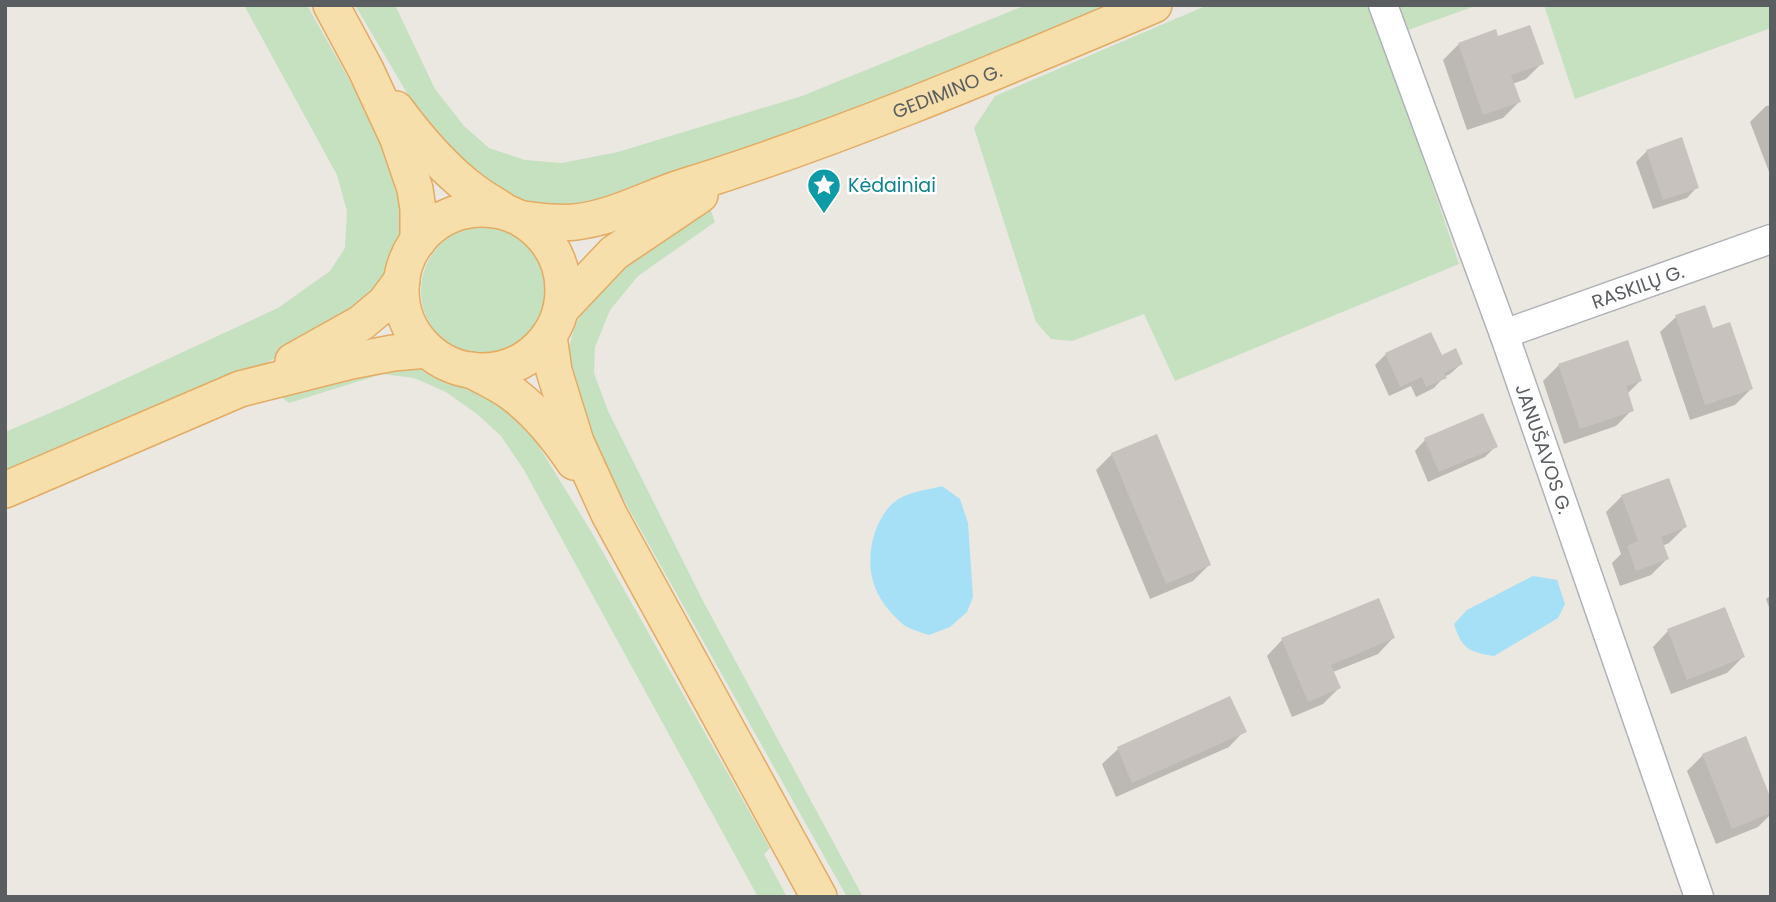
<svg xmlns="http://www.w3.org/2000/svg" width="1776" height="902" font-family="Poppins,sans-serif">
<rect width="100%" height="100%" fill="#ebe7e1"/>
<g fill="#c5e1c0">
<path d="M244 5H307L355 90 403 188 407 234 403 250 386 281 311 340 262 365 5 473V432L62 408 278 308 330 271 345 248 347 211 337 175Z"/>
<path d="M355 5H395L435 89 464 126 489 148 525 160 562 163 618 152 802 96 1026 5H1108L958 69 615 203 543 215 490 191 423 120Z"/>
<path d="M1208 5H1478L1383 39 1459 264 1175 381 1144 314 1072 341 1051 339 1036 322 974 128 995 96Z"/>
<path d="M1544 5H1771V28L1575 99Z"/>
<path d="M710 208 715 222 638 276 610 310 595 347 594 373 608 411 703 601 863 897H847L607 470 583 415 567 365 569 348 574 328 587 303 607 276Z"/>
<circle cx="487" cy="291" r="66"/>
<path d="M416 364 443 373 481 392 506 411 523 426 535 440 592 533 770 848 764 854 787 897H758L524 470 501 436 477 414 446 392 414 378 382 374 289 403 275 392Z"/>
</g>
<g fill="#a6e0f6">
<path d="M942 486 960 499 968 523 973 597 967 612 950 627 929 635C921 632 911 630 904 625 891 614 877 598 873 581 866 556 873 524 891 505 904 492 924 491 942 486Z"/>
<path d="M1533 576 1557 580 1565 604 1558 618 1494 656C1469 652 1462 649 1454 624L1467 610Z"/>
</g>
<g fill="#0003">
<path d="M1497 38 1542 63 1526 79 1512 84 1519 102 1503 118 1467 130 1443 60 1459 44Z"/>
<path d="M1771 105V177L1750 122 1766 106Z"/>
<path d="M1647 151 1697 187 1687 198 1653 209 1636 162Z"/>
<path d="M1676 317 1712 330 1751 389 1735 405 1690 420 1660 332Z"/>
<path d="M1386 354 1461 364 1450 374 1444 377 1434 388 1416 397 1411 386 1389 396 1375 365Z"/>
<path d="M1559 365 1640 381 1627 394 1632 410 1616 426 1564 444 1543 381Z"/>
<path d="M1425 440 1495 447 1485 457 1428 482 1415 451Z"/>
<path d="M1112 454 1209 565 1193 581 1150 599 1096 470Z"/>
<path d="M1622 496 1685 527 1669 543 1662 546 1667 559 1651 575 1620 586 1612 563 1621 554 1606 512Z"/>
<path d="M1771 595V613L1766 599Z"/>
<path d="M1668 631 1743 657 1727 673 1671 694 1653 647Z"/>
<path d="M1393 638 1378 654 1333 672 1339 688 1323 704 1292 717 1267 656 1282 640Z"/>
<path d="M1244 731 1229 747 1116 797 1102 764 1118 749Z"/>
<path d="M1703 755 1771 804V814L1758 827 1716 844 1687 771Z"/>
</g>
<g fill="#c7c2be">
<path d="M1530 25 1544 64 1511 75 1521 102 1483 115 1458 43 1496 29 1498 36Z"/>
<path d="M1682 137 1699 188 1663 200 1646 150Z"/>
<path d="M1705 305 1713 328 1730 322 1753 389 1705 405 1675 315Z"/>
<path d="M1431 332 1442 355 1456 348 1463 364 1444 373 1447 378 1426 387 1422 377 1400 387 1385 353Z"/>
<path d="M1628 340 1642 381 1626 386 1634 411 1580 429 1558 364Z"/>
<path d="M1483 413 1498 447 1439 472 1424 438Z"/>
<path d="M1157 434 1211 565 1166 584 1111 453Z"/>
<path d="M1669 478 1687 527 1661 537 1669 559 1636 571 1627 546 1638 541 1621 495Z"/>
<path d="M1379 598 1395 638 1331 665 1341 688 1308 702 1281 638Z"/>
<path d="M1725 607 1745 657 1687 680 1667 629Z"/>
<path d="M1230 696 1247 732 1132 783 1117 747Z"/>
<path d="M1746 736 1771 799V813L1732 829 1702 754Z"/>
</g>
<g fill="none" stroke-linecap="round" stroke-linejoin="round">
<g stroke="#afb3b6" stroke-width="31">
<g id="minor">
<path id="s1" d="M1383 5 1504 334 1699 897"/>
<path id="s2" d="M1504 334 1771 239"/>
</g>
</g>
<g stroke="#e3ab63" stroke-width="38">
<g id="major">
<path d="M331 5 366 70 398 139 415 189 418 209V241"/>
<path d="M396 109C418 139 442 167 472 190 482 198 494 204 504 211"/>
<circle cx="482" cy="290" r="81"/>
<path id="s3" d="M522 219C540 221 557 224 575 222 614 218 650 197 686 186 846 136 1000 70 1154 5"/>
<path d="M561 309 614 253 700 195"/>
<path d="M549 336 554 371 576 442 609 514 819 897"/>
<path d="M293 361 361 323 385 303 402 280"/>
<path d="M471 370C483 376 495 382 506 389 533 407 556 435 574 462"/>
<path d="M5 490 240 389 351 361 393 353 427 350"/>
</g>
</g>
<use href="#minor" stroke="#fff" stroke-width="28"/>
<use href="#major" stroke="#f7dfab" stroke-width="35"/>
</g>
<defs>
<g id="sight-pin" transform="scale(1.75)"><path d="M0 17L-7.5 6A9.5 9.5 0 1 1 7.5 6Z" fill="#0f9aa8" stroke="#fff"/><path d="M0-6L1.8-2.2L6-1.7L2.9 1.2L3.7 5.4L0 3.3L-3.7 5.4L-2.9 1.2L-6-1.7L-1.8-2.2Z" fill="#fff"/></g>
</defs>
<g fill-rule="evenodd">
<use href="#sight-pin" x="824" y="185"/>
</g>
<g text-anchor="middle" stroke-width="5" stroke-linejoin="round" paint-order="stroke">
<g font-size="19" fill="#5a5e61" stroke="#fff">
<text dy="7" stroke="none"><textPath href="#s3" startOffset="448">GEDIMINO G.</textPath></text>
<text dy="7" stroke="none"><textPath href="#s2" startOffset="142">RASKILŲ G.</textPath></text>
<text dy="7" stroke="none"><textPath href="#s1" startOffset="472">JANUŠAVOS G.</textPath></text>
</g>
<g font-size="19" fill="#0d838f" stroke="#fff" text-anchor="start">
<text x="848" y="192">Kėdainiai</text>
</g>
</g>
<rect width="1776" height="902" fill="none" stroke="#5a5e61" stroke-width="14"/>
</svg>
